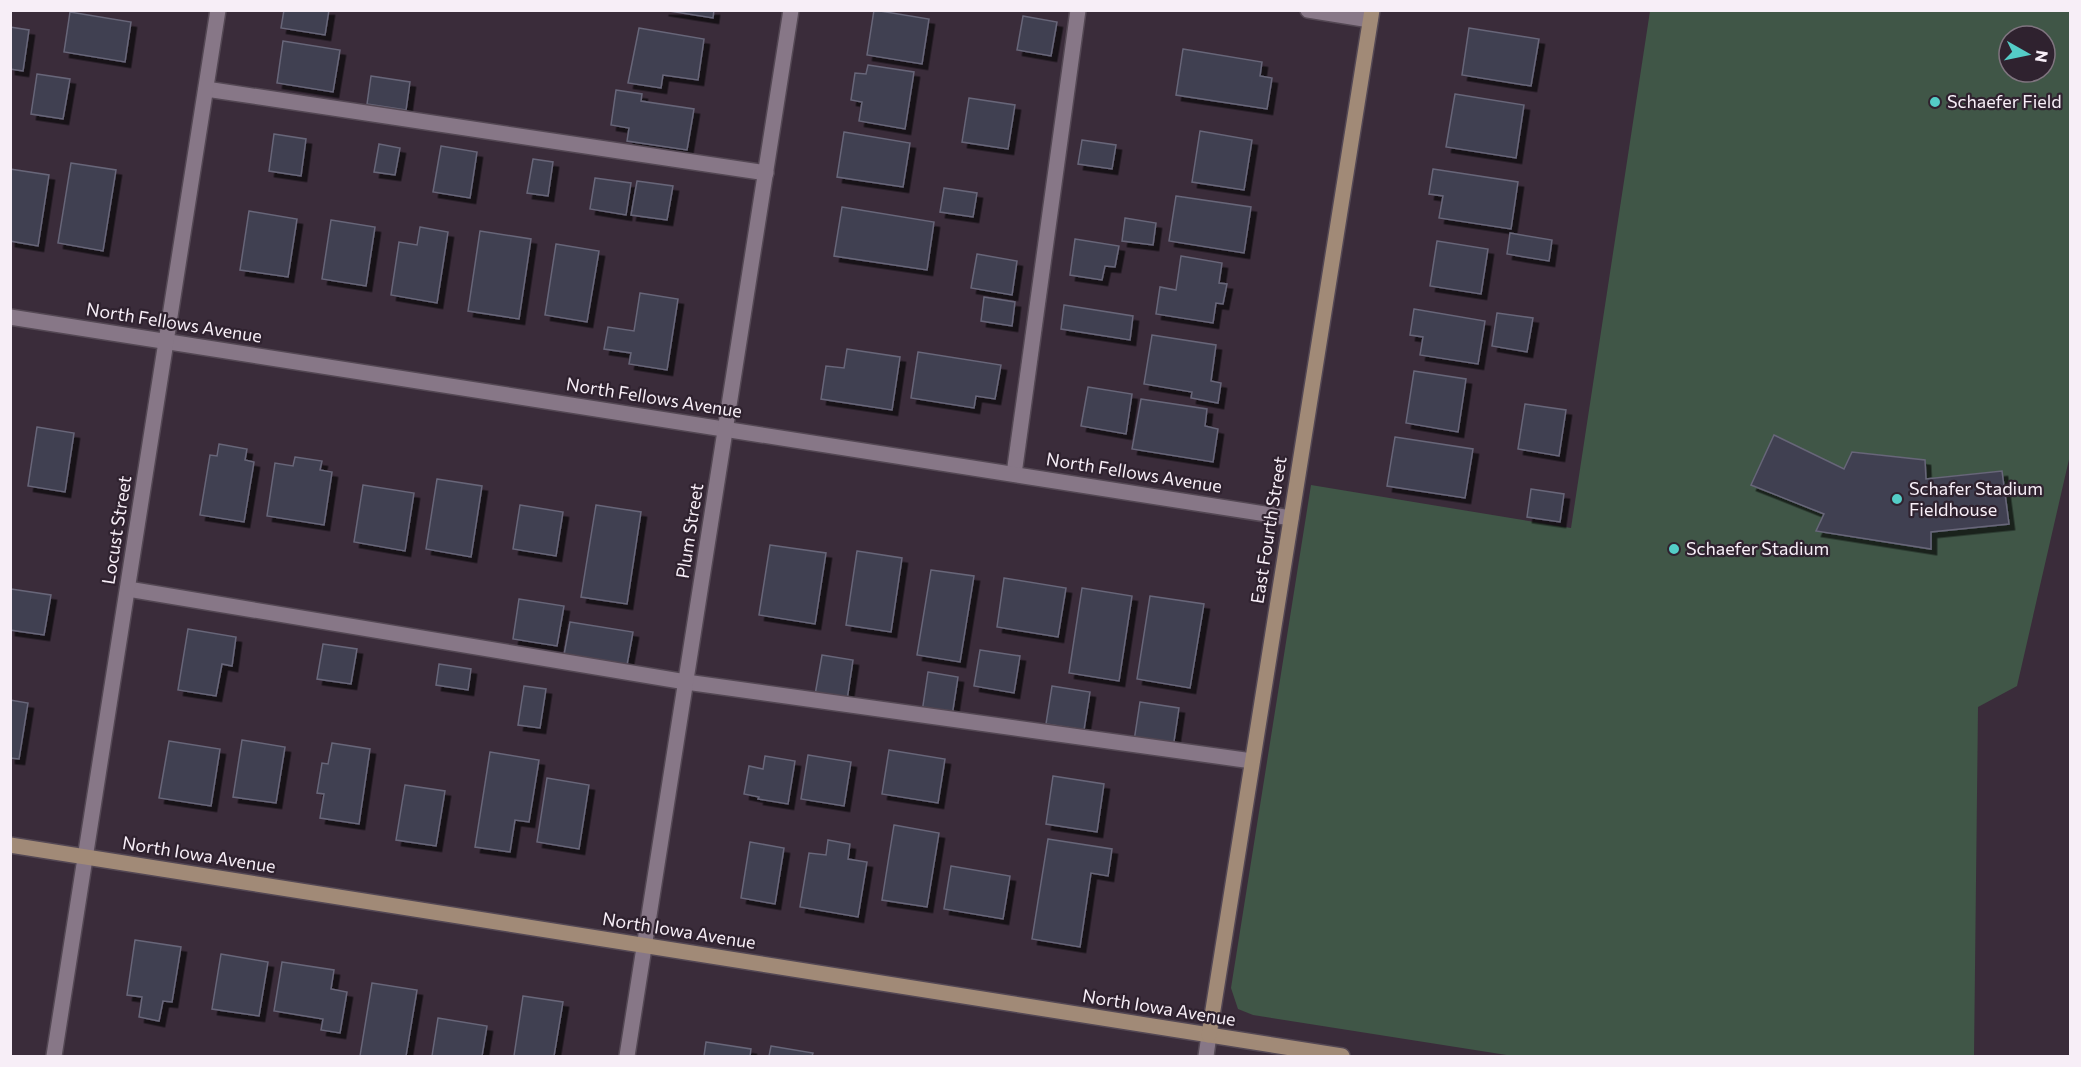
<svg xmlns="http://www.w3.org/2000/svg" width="2081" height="1067" font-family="Commissioner,sans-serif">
<defs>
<filter id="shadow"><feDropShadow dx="5.5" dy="5.5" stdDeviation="0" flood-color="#0009"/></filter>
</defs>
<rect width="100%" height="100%" fill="#3a2c3a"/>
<path fill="#405647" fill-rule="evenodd" d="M1650 11H2070V455L2017 686 1978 707 1974 1056H1513L1253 1015 1238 1009 1231 988 1311 485 1571 528ZM2009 36H2045V72H2009Z"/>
<g fill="#414051" stroke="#676679" stroke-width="1.5" filter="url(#shadow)">
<path d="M284 10H329L325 35 281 28Z"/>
<path d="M663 10H714L713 18Z"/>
<path d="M874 10 929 19 922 64 867 55Z"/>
<path d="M70 12 131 22 125 62 64 52Z"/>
<path d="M1023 16 1057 22 1051 56 1017 50Z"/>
<path d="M10 27 29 30 23 71 10 69Z"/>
<path d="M639 28 704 39 698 80 663 75 661 88 628 83Z"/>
<path d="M1469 28 1539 39 1531 86 1462 75Z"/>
<path d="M283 41 340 50 333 92 277 83Z"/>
<path d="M1183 49 1262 62 1260 76 1272 78 1267 109 1176 95Z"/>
<path d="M868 65 914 72 905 129 859 121 862 102 851 100 855 73 866 74Z"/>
<path d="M37 74 70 79 63 119 31 114Z"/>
<path d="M371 76 410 82 406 110 367 104Z"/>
<path d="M616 90 642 94 641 101 694 109 687 150 627 141 629 128 611 125Z"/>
<path d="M1455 94 1524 105 1516 158 1446 147Z"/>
<path d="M969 98 1015 105 1008 149 962 142Z"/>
<path d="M1200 131 1252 140 1244 190 1192 182Z"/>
<path d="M844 132 910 143 903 187 837 177Z"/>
<path d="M274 134 306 139 301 176 269 171Z"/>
<path d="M1082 140 1116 145 1112 169 1078 164Z"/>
<path d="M379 144 400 148 395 175 374 172Z"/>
<path d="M441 146 477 152 470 198 433 192Z"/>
<path d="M533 159 553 162 548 196 527 193Z"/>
<path d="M71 163 116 170 103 251 58 243Z"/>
<path d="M10 169 49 175 38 246 10 241Z"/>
<path d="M1433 169 1518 182 1511 229 1439 218 1443 196 1429 194Z"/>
<path d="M595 178 631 183 626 215 590 209Z"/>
<path d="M637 181 673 186 667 220 631 215Z"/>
<path d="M944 188 977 193 973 217 940 212Z"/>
<path d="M1176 196 1251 207 1244 253 1169 241Z"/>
<path d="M842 207 934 222 927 270 834 256Z"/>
<path d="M249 211 297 219 288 277 240 270Z"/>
<path d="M1125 218 1156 223 1153 245 1122 241Z"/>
<path d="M331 220 375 227 366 286 322 279Z"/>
<path d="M420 227 448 232 437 303 391 295 399 242 417 245Z"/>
<path d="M480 231 531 239 519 319 468 311Z"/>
<path d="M1510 233 1552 240 1549 261 1507 254Z"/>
<path d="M1075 239 1119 246 1115 267 1105 266 1102 280 1070 275Z"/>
<path d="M1437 241 1488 249 1481 294 1430 286Z"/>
<path d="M556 244 599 251 587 322 545 315Z"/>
<path d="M977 254 1017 261 1012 295 971 288Z"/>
<path d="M1181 256 1222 263 1219 283 1227 284 1223 304 1216 303 1213 323 1156 314 1160 287 1176 290Z"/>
<path d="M640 293 678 299 667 370 629 364 631 353 604 349 608 327 634 331Z"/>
<path d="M984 297 1015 302 1012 326 981 321Z"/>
<path d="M1064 305 1133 316 1130 340 1061 329Z"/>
<path d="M1414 309 1485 321 1478 364 1420 355 1423 337 1410 335Z"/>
<path d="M1497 313 1533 318 1527 352 1492 346Z"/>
<path d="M1152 335 1216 345 1211 381 1221 383 1218 403 1191 398 1192 392 1144 384Z"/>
<path d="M847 349 900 357 892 410 821 399 826 366 844 368Z"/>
<path d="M918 352 1001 365 995 399 976 396 974 408 911 398Z"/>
<path d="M1414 371 1466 379 1458 432 1406 423Z"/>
<path d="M1088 387 1132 394 1126 434 1081 426Z"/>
<path d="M1141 399 1207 409 1205 426 1218 429 1213 462 1132 449Z"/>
<path d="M1525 404 1566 410 1559 456 1518 449Z"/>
<path d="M37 427 74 433 65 492 28 486Z"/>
<path d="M1774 435 1844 469 1852 452 1925 460 1926 479 2002 471 2009 524 1931 532V549L1816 531 1824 514 1751 485Z"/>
<path d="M1395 437 1473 449 1465 498 1387 486Z"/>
<path d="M219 444 247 449 245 460 254 462 244 522 200 515 210 455 217 456Z"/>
<path d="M295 457 322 461 320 470 332 472 324 525 267 516 275 463 293 466Z"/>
<path d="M437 479 482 486 471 557 426 549Z"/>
<path d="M363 485 414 493 405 551 354 542Z"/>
<path d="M1531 489 1564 494 1560 522 1527 517Z"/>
<path d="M520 505 563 512 556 556 513 549Z"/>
<path d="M596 505 641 512 627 604 581 597Z"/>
<path d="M770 545 826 553 815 624 759 615Z"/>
<path d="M857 551 902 558 891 632 846 625Z"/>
<path d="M931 570 974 576 960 662 917 655Z"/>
<path d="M1004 578 1066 588 1058 637 997 627Z"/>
<path d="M1082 588 1132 596 1119 681 1069 673Z"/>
<path d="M11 589 51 595 44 635 10 630Z"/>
<path d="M1150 596 1204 604 1190 688 1137 679Z"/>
<path d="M519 599 564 606 557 646 513 639Z"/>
<path d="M570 622 633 632 627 665 564 655Z"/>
<path d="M188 629 236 637 232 666 222 664 216 696 178 690Z"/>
<path d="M323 644 357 649 351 684 317 679Z"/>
<path d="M980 650 1020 656 1014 693 974 686Z"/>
<path d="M822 655 853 660 847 700 815 695Z"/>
<path d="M439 664 471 669 468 690 436 685Z"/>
<path d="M928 672 958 677 952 716 922 712Z"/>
<path d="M524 686 546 689 540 728 518 725Z"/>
<path d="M1052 686 1090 692 1084 730 1046 724Z"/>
<path d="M10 700 28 703 19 759 10 758Z"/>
<path d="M1140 702 1179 708 1173 748 1134 741Z"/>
<path d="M242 740 285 747 276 803 233 797Z"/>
<path d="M169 741 220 749 211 806 159 798Z"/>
<path d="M332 743 370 749 359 824 320 818 324 794 317 793 322 763 328 764Z"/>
<path d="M889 750 945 759 938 803 882 794Z"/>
<path d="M490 752 539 760 529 822 515 820 510 852 475 847Z"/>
<path d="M808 755 851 762 844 806 801 799Z"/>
<path d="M765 756 795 761 788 804 758 799 759 797 744 794 749 766 763 769Z"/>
<path d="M1053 776 1104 784 1097 832 1046 824Z"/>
<path d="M547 778 589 785 579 849 537 842Z"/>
<path d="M405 785 445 791 436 846 396 840Z"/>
<path d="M894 825 939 833 927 907 882 900Z"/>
<path d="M1048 839 1112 849 1108 876 1091 873 1080 947 1032 939Z"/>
<path d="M828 840 850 844 848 859 867 862 858 917 800 907 809 853 826 855Z"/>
<path d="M750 842 784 848 775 904 741 898Z"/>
<path d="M951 866 1010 876 1003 919 944 909Z"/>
<path d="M135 940 181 947 172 1002 163 1001 159 1021 139 1017 142 997 127 995Z"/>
<path d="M221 954 268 962 259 1016 212 1009Z"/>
<path d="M282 962 334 970 331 989 347 992 340 1033 321 1030 323 1019 274 1011Z"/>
<path d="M372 983 417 990 406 1056H360Z"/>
<path d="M523 996 563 1002 554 1056H514Z"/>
<path d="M438 1018 487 1026 482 1056H432Z"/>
<path d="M706 1042 751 1049 750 1056H704Z"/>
<path d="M771 1046 813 1053 812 1056H769Z"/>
</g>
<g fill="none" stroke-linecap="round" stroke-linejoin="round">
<g stroke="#544854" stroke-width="18">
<g id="lane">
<path d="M206 89 766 173"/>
<path d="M1014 474 1078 10"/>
<path d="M128 589 686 682 1252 761"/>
</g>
</g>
<g stroke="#544854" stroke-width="18">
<g id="street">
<path d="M1308 10 1370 20"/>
<path d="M10 317 1291 518"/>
<path d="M54 1056 218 10"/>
<path d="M627 1056 791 10"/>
<path d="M1206 1056 1209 1035"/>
</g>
</g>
<g stroke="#544854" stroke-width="18">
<g id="secondary">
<path d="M10 845 1342 1056"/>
<path d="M1209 1035 1372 10"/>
</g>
</g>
<use href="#lane" stroke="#877787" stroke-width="15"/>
<use href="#street" stroke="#877787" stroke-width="15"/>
<use href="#secondary" stroke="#a18a77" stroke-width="15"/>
</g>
<g fill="#54cdc7" stroke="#2f222f" stroke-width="2">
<circle cx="1935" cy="102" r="6"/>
<circle cx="1897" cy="499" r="6"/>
<circle cx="1674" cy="549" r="6"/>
</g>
<g text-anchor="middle" stroke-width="4.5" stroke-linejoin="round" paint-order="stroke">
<g font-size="18" fill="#f7eef7" stroke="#2f222f" text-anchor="start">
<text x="1947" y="108">Schaefer Field</text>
<text x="1909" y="495">Schafer Stadium<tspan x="1909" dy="21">Fieldhouse</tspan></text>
<text x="1686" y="555">Schaefer Stadium</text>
</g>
<g font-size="18" fill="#f7eef7" stroke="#2f222f">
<text transform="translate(174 323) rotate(9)" y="6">North Fellows Avenue</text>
<text transform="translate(654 398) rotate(9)" y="6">North Fellows Avenue</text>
<text transform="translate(1134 473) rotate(9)" y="6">North Fellows Avenue</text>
<text transform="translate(117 530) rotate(-81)" y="6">Locust Street</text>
<text transform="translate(1269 530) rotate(-81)" y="6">East Fourth Street</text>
<text transform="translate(690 531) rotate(-81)" y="6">Plum Street</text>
<text transform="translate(199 855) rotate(9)" y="6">North Iowa Avenue</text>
<text transform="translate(679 931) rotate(9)" y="6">North Iowa Avenue</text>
<text transform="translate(1159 1008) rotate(9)" y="6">North Iowa Avenue</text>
</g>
</g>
<rect width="2081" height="1067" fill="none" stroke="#f7eef7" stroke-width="24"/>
<g transform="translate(2027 54) rotate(99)"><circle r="28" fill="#2f222f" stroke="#7f747f" stroke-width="1.5"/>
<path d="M0-4.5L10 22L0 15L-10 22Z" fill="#54cdc7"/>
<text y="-9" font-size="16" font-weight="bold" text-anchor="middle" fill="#f7eef7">N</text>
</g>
</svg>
